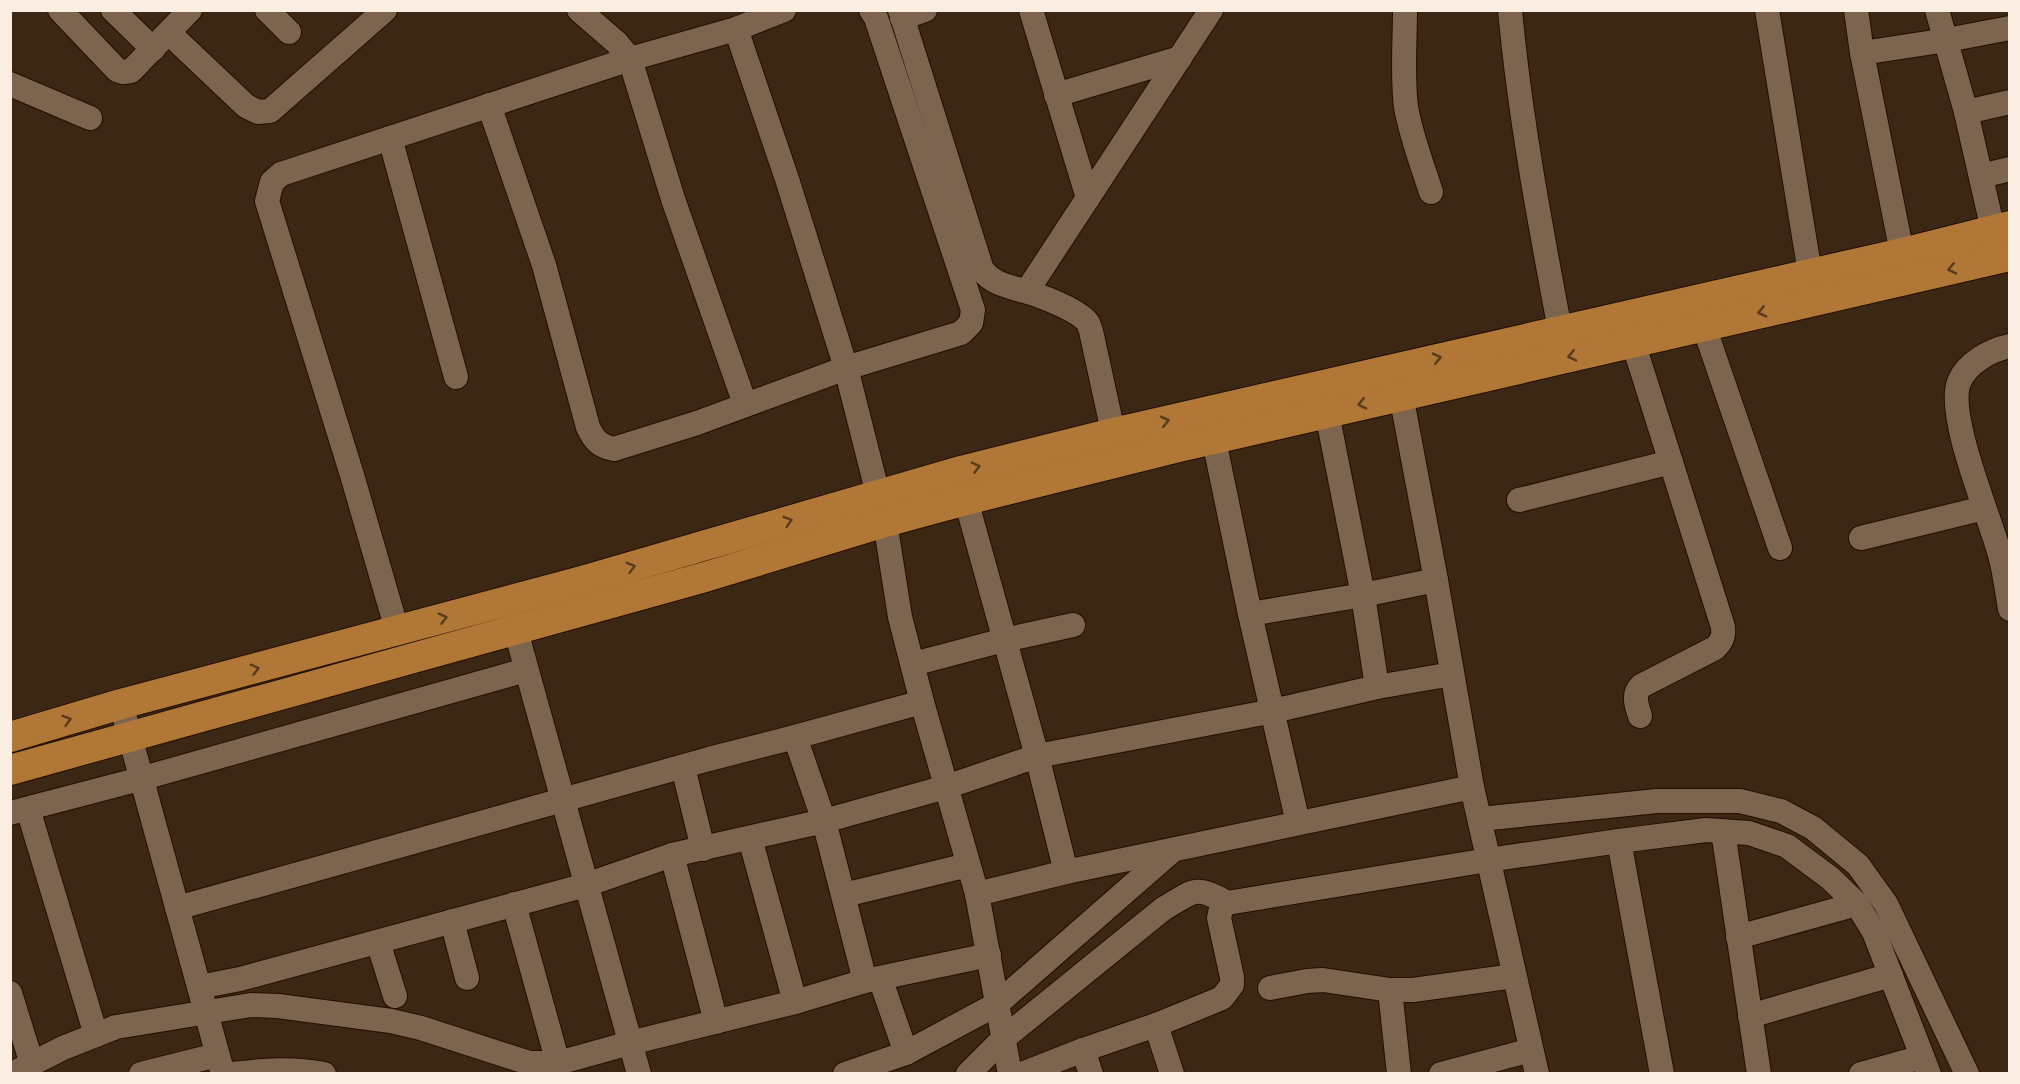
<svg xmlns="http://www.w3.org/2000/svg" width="2020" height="1084" font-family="Commissioner,sans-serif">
<rect width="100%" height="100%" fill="#3b2713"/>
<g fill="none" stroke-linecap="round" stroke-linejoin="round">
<g stroke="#220f00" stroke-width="26">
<g id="minor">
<path d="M60 10 117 70 123 72 131 71 190 10"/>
<path d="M113 10 153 49"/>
<path d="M267 10 289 32"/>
<path d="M579 10 617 43 630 59 673 199 745 404"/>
<path d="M900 10 982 270C993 284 1008 286 1024 291 1039 295 1079 310 1088 323 1089 325 1090 328 1091 331L1117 450"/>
<path d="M1031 10 1088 198"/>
<path d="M1405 10C1405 42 1402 76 1406 107 1411 136 1422 164 1431 192"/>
<path d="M1510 10C1520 118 1540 224 1560 330"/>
<path d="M1767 10 1810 273"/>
<path d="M1856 10 1862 53 1902 253"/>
<path d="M1937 10 1966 112 1993 230"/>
<path d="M902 18 925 10"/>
<path d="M736 29 787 179 846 368 885 522 900 617 922 702 977 894 1010 1074"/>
<path d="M169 33 246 106 258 112 270 111 385 10"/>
<path d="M1862 53 1947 40 2010 28"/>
<path d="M10 84 90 118"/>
<path d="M1056 95 1180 58"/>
<path d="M489 105 544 265 588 427C594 440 599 446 614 449L697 423 846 368 961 333 971 323 973 310 876 18 871 10"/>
<path d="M1966 112 2010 102"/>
<path d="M390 138 456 377"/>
<path d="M1981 176 2010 169"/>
<path d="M1027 291 1211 10"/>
<path d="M1699 312 1780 548"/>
<path d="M1633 342 1723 627C1724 637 1722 641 1715 648L1641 686C1632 695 1637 706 1640 716"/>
<path d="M2010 346C1990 350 1967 363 1959 382 1946 416 1990 517 2000 555 2005 572 2007 592 2010 609"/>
<path d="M1398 379 1436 580 1472 787 1537 1074"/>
<path d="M1327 413 1363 595 1377 687"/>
<path d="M1214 440 1250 614 1298 823"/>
<path d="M966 500 1037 756 1066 872"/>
<path d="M1519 500 1671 462"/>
<path d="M1861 538 1984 508"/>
<path d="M511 613 639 1074"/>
<path d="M1250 614 1363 595 1436 580"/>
<path d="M397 630 352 475 267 201 272 182 281 174 630 59 736 29 784 10"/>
<path d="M913 664 1004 640 1073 625"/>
<path d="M121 704 223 1074"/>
<path d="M795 737 824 821 865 981"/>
<path d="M683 767 703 849"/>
<path d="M28 809 96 1035"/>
<path d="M10 813 140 779 526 670"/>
<path d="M1480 819 1657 801H1740L1781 811 1813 828 1858 865 1886 904 1967 1074"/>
<path d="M1723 831 1759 1074"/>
<path d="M750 838 795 1002"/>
<path d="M1619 841 1662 1074"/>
<path d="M672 855 716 1022"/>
<path d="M977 894 1066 872 1472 787"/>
<path d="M844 895 968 865"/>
<path d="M514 904 558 1063"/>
<path d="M177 908 709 759 795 737 922 702"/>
<path d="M452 921 467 978"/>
<path d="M1738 937 1857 904"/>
<path d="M378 942 395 996"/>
<path d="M880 978 906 1053"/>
<path d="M199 987 240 979 586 885 672 855 824 821 946 787 1037 756 1273 711 1377 687 1452 674"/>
<path d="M1270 988 1307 981 1323 980 1390 990H1413L1514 976"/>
<path d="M1390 990 1399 1074"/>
<path d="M10 993 32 1064"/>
<path d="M1750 1016 1891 975"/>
<path d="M1156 1025 1172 1074"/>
<path d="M1083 1050 1091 1074"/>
<path d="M12 1074 63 1048 116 1027 251 1005 278 1006 391 1021 421 1028 529 1063H558L630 1043 795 1002 865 981 989 955"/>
<path d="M141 1074 217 1055"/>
<path d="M233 1074C264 1070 293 1068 324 1074"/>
<path d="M845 1074 906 1053 997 1004 1173 850"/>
<path d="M968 1074 1004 1038 1163 909C1194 891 1194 884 1227 903"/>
<path d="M1022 1074 1083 1050 1156 1025 1222 998 1232 985V977L1219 918 1221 909 1227 903 1488 860 1619 841 1706 830 1749 833 1787 846 1830 878 1857 904 1874 932 1929 1074"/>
<path d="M1441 1074 1531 1050"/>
<path d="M1861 1074 1922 1057"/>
</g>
</g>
<g stroke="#220f00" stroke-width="32">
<g id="major">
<path d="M10 737 121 704 582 581 961 471 1113 433 1902 253 2010 226"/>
<path d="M10 770 705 577 885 522 966 500 1179 447 2010 256"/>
</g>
</g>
<use href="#minor" stroke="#7c644f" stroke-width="24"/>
<use href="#major" stroke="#b17736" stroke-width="30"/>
</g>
<defs><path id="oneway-chevron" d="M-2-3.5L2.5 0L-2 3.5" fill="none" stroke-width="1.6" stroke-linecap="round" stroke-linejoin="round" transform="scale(1.5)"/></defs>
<g stroke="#583b1c">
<use href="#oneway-chevron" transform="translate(1952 269) rotate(167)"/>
<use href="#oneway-chevron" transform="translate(1762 312) rotate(167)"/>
<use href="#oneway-chevron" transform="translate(1572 356) rotate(167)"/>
<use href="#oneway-chevron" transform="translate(1437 358) rotate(-13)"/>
<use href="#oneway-chevron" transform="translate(1362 404) rotate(167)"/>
<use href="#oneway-chevron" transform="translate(1165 421) rotate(-13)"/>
<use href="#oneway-chevron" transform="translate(976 467) rotate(-14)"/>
<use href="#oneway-chevron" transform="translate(788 521) rotate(-17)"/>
<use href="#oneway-chevron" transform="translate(631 567) rotate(-16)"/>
<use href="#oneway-chevron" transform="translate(443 618) rotate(-15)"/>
<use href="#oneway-chevron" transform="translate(255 669) rotate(-15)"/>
<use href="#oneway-chevron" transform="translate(67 720) rotate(-16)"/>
</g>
<rect width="2020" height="1084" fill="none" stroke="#fbede1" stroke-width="24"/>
</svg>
